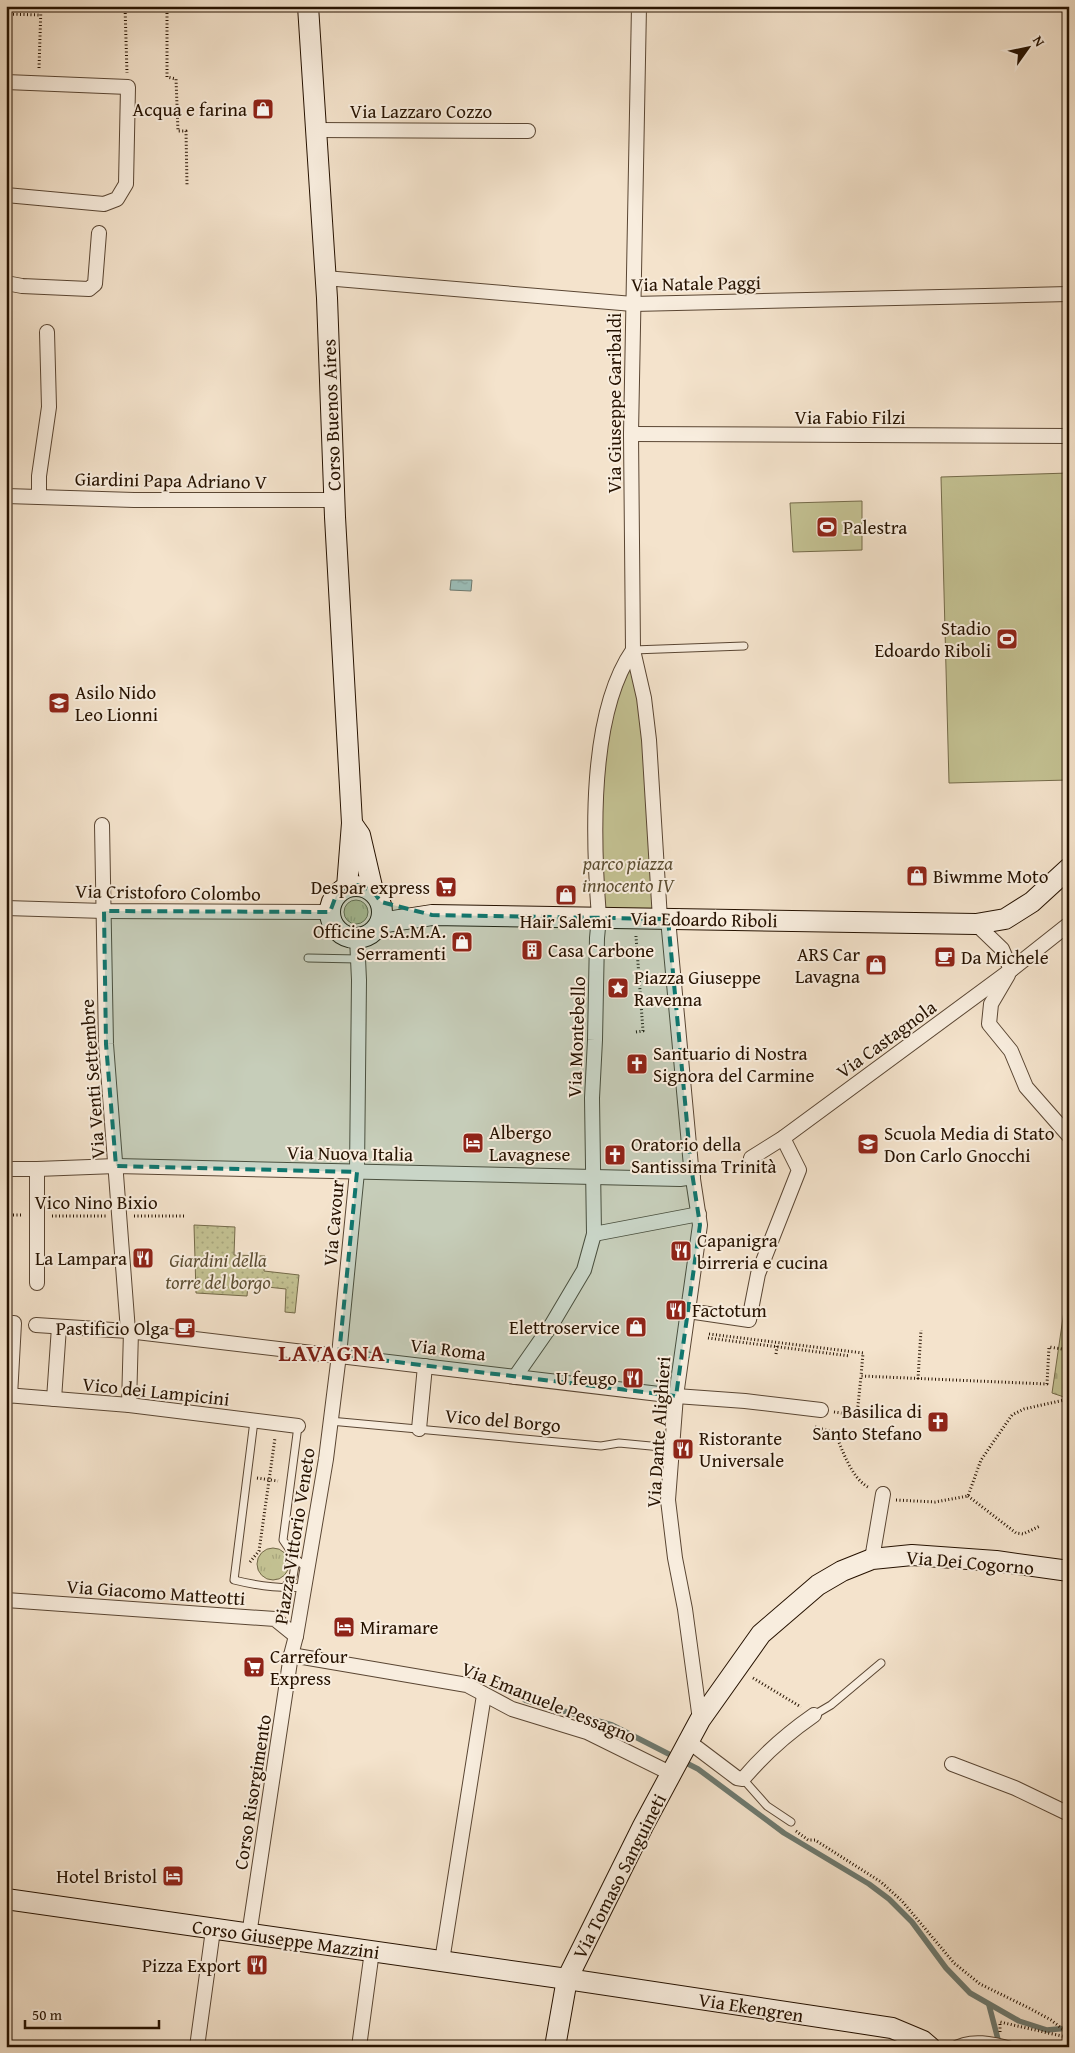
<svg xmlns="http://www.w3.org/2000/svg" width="1075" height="2053" viewBox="0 0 1075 2053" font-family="'Gentium Book Plus',serif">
  <defs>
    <pattern id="grass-tufts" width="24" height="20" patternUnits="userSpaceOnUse" patternTransform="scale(1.25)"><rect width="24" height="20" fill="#c3c192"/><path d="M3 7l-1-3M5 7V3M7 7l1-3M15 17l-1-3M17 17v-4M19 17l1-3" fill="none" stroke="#a7a57c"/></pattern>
    <pattern id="cemetery-stones" width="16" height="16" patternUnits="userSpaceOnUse" patternTransform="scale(1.25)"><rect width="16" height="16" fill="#c3c192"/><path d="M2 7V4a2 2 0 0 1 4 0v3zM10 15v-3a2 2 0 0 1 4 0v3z" fill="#a7a57c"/></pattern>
    <pattern id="garden-dots" width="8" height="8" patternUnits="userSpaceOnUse" patternTransform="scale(1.25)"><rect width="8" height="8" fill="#c3c192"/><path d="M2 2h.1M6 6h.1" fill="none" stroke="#a7a57c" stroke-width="1.8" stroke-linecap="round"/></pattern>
    <pattern id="water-ripples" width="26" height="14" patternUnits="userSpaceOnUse" patternTransform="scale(1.25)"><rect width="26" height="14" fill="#9cbeb9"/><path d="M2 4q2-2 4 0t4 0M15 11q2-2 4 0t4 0" fill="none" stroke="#86a29d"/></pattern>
  </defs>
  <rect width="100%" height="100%" fill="#f4e3cc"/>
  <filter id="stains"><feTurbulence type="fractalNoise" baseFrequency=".004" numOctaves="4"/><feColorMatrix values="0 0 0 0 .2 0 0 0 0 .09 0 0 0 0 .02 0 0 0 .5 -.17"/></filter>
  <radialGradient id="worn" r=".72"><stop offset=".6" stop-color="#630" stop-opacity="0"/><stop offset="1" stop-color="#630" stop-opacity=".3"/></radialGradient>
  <g fill="url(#grass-tufts)" stroke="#746a49">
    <circle cx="356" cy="912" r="12"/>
    <circle cx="273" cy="1564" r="16"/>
  </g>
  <polygon fill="url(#cemetery-stones)" stroke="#746a49" points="1066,1297 1069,1297 1069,1395 1064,1397 1052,1393"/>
  <g fill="#c3c192" stroke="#746a49">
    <polygon points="1069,473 1069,780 949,783 941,477"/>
    <polygon points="862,501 862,550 793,552 790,503"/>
    <polygon points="632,659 639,696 656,914 605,914 599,787 612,703"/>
  </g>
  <polygon fill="url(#garden-dots)" stroke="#746a49" points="194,1225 235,1227 234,1255 265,1256 264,1271 299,1275 295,1313 285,1312 286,1289 248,1285 247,1296 196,1293"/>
  <polygon fill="url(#water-ripples)" stroke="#6d796f" points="451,580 472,580 471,591 450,590"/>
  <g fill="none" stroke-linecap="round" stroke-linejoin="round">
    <g stroke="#6d796f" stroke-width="5.5">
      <polyline points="525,1700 612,1725 698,1769 784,1833 869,1884 889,1899 912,1922 946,1968 970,1993 1019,2021 1047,2030 1069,2028"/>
      <polyline points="989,2005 1000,2047"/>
    </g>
    <g stroke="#5a4633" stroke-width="9">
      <g id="lane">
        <polyline points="633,650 744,646"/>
        <polyline points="308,958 358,959"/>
        <path d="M254 1421 234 1580C258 1586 279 1589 304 1587"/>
        <polyline points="330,1421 601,1446 619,1443 672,1448"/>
        <polyline points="298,1426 283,1540 296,1559 307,1568"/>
        <polyline points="284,1588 293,1577 296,1559"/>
        <polyline points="814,1715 831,1705 881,1663"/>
        <polyline points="743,1779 767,1806 791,1822"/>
        <path d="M951 2047C971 2034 995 2041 1017 2047"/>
      </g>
    </g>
    <g stroke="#5a4633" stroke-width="16">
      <g id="street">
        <polyline points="639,6 631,434 633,650 644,698 649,740 660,919"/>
        <polyline points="6,82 128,87 126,184 117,199 104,204 6,195"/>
        <polyline points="315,130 528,131"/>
        <polyline points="325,278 633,304 1069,294"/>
        <polyline points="6,283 22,286 89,289 95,284 99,233"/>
        <polyline points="631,434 1069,436"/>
        <polyline points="6,496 134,500 334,500"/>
        <polyline points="39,496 39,476 49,407 47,332"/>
        <polyline points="102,825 106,1044 128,1331"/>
        <polyline points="6,908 104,911 330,912"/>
        <polyline points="668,919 691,1166 700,1225 676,1396 668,1500 675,1558 685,1609 700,1720"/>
        <polyline points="976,924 1002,949 1011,970"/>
        <polyline points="1008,975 991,1004 989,1024 1011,1051 1026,1087 1069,1136"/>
        <polyline points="751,1158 783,1138 1011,970 1069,924"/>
        <polyline points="6,1169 37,1169 116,1166 680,1179 693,1177"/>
        <polyline points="37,1169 37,1283"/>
        <polyline points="594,1234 699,1214"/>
        <polyline points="688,1311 749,1320 758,1274 799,1170 783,1138"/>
        <polyline points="6,1323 14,1323 10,1396"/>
        <polyline points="36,1325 128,1331 676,1396 745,1401 821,1410"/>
        <path d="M515 1377 552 1324 584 1270 594 1234 592 1098 595 1040 597 938 599 917C593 841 588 715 633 650"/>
        <polyline points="6,1395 129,1405 298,1426"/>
        <polyline points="54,1399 59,1327"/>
        <polyline points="129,1405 131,1331"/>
        <polyline points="419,1429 425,1366"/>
        <polyline points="872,1559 883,1494"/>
        <polyline points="6,1600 275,1619 296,1636"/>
        <polyline points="291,1655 467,1685 512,1709 587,1732 672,1774"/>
        <path d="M688 1741 737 1778 743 1779C764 1754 788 1733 814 1715"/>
        <polyline points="952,1764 1015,1788 1067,1813"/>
        <polyline points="249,1935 291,1655 296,1636 326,1459 339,1355 357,1172 359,980 357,938"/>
        <polyline points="442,1961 484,1695"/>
        <polyline points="197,2047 213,1930"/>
        <polyline points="359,2047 372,1951"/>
      </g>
    </g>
    <g stroke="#261200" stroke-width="22">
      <g id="secondary">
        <polyline points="308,6 327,298 335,517 352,823 347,887"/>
        <polyline points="353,825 360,835 373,891"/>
        <circle cx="356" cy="912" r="26"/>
        <polyline points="380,923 432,915 976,924 1005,919 1032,902 1069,868"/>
        <polyline points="6,1899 567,1979 892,2028 923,2041 930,2047"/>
        <polyline points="555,2047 567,1979 643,1826 700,1720 761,1634 818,1585 842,1571 872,1559 912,1555 996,1561 1069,1571"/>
      </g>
    </g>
    <g stroke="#261200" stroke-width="3" stroke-dasharray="1 2.5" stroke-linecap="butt">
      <polyline points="125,6 127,73"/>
      <polyline points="167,6 167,77 176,79 178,131 186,131 187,185"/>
      <polyline points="6,14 41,15"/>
      <polyline points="39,68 41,6"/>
      <polyline points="636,1032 643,1031 636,936"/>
      <polyline points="6,1215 23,1215"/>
      <polyline points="52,1216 106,1216"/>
      <polyline points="134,1216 185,1216"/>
      <polyline points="709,1334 863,1353 861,1376"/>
      <polyline points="708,1338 850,1356"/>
      <polyline points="776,1354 777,1346"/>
      <polyline points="918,1379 921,1330"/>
      <polyline points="834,1412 857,1415 861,1376 1047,1384 1049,1347 1069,1350"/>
      <path d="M815 1427 835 1433C843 1451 852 1480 870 1488"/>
      <polyline points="257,1478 278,1481"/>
      <polyline points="968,1496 1016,1533 1023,1534 1040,1526"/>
      <polyline points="896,1500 935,1502 968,1496 981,1460 1012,1415 1024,1409 1069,1399"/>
      <polyline points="250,1562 259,1551 275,1438"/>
      <polyline points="753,1678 801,1707"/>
      <polyline points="796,1831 808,1840 815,1840 881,1882 902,1901 954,1963 980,1984 1029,2008 1051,2020 1069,2034"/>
      <polyline points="1000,2032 1000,2022 1066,2037 1069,2035"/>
    </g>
    <use href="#lane" stroke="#f8edde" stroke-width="7"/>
    <use href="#street" stroke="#f8edde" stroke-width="14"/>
    <use href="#secondary" stroke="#f8edde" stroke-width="20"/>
  </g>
  <path fill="#0f766e" fill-opacity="0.2" stroke="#0f766e" stroke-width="4" stroke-dasharray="10 6" stroke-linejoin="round" d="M358 885 373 891 381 902 432 915 668 919 691 1166 700 1225 676 1396 339 1355 357 1172 116 1166 106 1044 104 911 330 912 337 893Z"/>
  <defs>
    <g id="shop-square" transform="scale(1.125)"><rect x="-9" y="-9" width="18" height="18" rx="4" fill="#8f2418" stroke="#f8edde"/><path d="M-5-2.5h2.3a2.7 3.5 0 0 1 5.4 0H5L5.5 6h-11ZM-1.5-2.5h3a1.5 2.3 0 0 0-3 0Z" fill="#fff"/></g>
    <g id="stadium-square" transform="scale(1.125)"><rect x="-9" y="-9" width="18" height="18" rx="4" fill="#8f2418" stroke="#f8edde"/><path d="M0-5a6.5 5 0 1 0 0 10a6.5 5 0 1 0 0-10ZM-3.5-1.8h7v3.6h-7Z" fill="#fff"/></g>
    <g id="school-square" transform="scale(1.125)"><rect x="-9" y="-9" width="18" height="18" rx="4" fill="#8f2418" stroke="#f8edde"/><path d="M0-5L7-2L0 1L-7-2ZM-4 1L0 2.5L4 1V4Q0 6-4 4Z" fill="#fff"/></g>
    <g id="supermarket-square" transform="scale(1.125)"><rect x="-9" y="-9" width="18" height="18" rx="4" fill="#8f2418" stroke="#f8edde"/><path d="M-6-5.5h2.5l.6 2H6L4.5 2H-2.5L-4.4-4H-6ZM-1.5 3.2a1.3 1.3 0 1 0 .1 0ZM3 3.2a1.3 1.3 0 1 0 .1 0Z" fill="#fff"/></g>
    <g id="building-square" transform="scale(1.125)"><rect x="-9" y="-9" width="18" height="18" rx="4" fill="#8f2418" stroke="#f8edde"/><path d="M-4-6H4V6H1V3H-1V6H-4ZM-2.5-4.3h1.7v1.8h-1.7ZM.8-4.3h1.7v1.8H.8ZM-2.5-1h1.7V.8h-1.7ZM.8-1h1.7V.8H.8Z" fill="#fff"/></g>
    <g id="cafe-square" transform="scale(1.125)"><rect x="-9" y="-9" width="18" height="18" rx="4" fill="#8f2418" stroke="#f8edde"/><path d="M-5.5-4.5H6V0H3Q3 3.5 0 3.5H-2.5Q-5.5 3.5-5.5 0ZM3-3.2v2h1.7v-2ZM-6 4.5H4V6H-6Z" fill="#fff"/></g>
    <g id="sight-square" transform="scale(1.125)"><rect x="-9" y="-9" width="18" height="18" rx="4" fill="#8f2418" stroke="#f8edde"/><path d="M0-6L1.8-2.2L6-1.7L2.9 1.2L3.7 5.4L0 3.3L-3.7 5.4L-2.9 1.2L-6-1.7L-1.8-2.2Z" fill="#fff"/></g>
    <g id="church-square" transform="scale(1.125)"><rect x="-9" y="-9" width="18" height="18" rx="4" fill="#8f2418" stroke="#f8edde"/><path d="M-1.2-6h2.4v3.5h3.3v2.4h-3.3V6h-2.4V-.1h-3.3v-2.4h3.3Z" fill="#fff"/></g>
    <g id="hotel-square" transform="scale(1.125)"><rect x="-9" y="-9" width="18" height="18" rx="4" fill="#8f2418" stroke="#f8edde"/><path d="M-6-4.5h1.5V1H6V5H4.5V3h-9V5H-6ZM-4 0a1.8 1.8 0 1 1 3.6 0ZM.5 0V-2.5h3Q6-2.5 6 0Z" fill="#fff"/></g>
    <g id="restaurant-square" transform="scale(1.125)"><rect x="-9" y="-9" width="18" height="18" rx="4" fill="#8f2418" stroke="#f8edde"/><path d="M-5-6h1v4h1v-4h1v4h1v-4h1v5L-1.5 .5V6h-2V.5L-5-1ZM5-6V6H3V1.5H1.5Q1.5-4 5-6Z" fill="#fff"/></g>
  </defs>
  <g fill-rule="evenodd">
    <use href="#shop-square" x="263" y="109"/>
    <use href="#stadium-square" x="827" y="527"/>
    <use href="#stadium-square" x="1007" y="639"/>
    <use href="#school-square" x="59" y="703"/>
    <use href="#shop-square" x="917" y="876"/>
    <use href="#supermarket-square" x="446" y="887"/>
    <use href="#shop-square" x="566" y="895"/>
    <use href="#shop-square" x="462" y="942"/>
    <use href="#building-square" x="532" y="950"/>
    <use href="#cafe-square" x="945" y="957"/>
    <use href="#shop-square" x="876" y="965"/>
    <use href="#sight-square" x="618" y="988"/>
    <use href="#church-square" x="637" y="1064"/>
    <use href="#hotel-square" x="473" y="1143"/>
    <use href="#school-square" x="868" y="1144"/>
    <use href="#church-square" x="615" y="1155"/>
    <use href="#restaurant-square" x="681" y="1251"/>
    <use href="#restaurant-square" x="143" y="1258"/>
    <use href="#restaurant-square" x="676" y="1310"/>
    <use href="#shop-square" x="636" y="1327"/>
    <use href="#cafe-square" x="185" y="1328"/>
    <use href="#restaurant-square" x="633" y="1378"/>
    <use href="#church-square" x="938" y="1422"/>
    <use href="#restaurant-square" x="683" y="1449"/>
    <use href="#hotel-square" x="344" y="1627"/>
    <use href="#supermarket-square" x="254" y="1667"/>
    <use href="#hotel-square" x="173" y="1876"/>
    <use href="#restaurant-square" x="257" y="1965"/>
  </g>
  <g text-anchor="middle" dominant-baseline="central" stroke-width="4" stroke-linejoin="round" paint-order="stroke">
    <g font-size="19" fill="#261200" stroke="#f8edde" text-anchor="start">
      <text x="247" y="109" text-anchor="end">Acqua e farina</text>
      <text x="843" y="527">Palestra</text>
      <text x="991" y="628" text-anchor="end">Stadio<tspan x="991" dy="22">Edoardo Riboli</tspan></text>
      <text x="75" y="692">Asilo Nido<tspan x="75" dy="22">Leo Lionni</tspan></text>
      <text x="933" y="876">Biwmme Moto</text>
      <text x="430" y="887" text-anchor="end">Despar express</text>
      <text x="566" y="921" text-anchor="middle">Hair Salemi</text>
      <text x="446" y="931" text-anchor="end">Officine S.A.M.A.<tspan x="446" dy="22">Serramenti</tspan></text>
      <text x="548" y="950">Casa Carbone</text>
      <text x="860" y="954" text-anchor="end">ARS Car<tspan x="860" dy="22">Lavagna</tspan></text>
      <text x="961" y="957">Da Michele</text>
      <text x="634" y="977">Piazza Giuseppe<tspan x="634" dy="22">Ravenna</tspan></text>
      <text x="653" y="1053">Santuario di Nostra<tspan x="653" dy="22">Signora del Carmine</tspan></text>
      <text x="489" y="1132">Albergo<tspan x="489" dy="22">Lavagnese</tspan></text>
      <text x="884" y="1133">Scuola Media di Stato<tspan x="884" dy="22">Don Carlo Gnocchi</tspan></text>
      <text x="631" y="1144">Oratorio della<tspan x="631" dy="22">Santissima Trinità</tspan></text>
      <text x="697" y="1240">Capanigra<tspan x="697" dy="22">birreria e cucina</tspan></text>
      <text x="127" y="1258" text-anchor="end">La Lampara</text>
      <text x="692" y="1310">Factotum</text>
      <text x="620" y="1327" text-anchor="end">Elettroservice</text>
      <text x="169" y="1328" text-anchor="end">Pastificio Olga</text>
      <text x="617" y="1378" text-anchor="end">U feugo</text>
      <text x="922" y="1411" text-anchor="end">Basilica di<tspan x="922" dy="22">Santo Stefano</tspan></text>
      <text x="699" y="1438">Ristorante<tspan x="699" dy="22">Universale</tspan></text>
      <text x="360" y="1627">Miramare</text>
      <text x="270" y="1656">Carrefour<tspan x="270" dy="22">Express</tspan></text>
      <text x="157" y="1876" text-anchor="end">Hotel Bristol</text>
      <text x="241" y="1965" text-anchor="end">Pizza Export</text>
    </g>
    <g font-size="19" fill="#261200" stroke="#f8edde">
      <text x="421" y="111">Via Lazzaro Cozzo</text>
      <text transform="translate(696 283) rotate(-1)">Via Natale Paggi</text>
      <text transform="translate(614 403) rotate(-90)">Via Giuseppe Garibaldi</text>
      <text transform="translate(331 415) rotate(-92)">Corso Buenos Aires</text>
      <text x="850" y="417">Via Fabio Filzi</text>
      <text transform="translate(171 480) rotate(1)">Giardini Papa Adriano V</text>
      <text transform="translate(168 892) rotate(1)">Via Cristoforo Colombo</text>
      <text transform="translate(704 919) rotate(1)">Via Edoardo Riboli</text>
      <text transform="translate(576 1037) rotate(-88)">Via Montebello</text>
      <text transform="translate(886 1039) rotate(-36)">Via Castagnola</text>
      <text transform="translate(92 1079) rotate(-94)">Via Venti Settembre</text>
      <text transform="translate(350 1153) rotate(1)">Via Nuova Italia</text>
      <text x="96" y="1202">Vico Nino Bixio</text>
      <text transform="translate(333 1223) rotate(-85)">Via Cavour</text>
      <text transform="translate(448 1349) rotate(7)">Via Roma</text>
      <text transform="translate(156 1391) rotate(6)">Vico dei Lampicini</text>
      <text transform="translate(503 1420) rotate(5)">Vico del Borgo</text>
      <text transform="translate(658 1432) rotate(-86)">Via Dante Alighieri</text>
      <text transform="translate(294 1536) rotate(-81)">Piazza Vittorio Veneto</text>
      <text transform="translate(970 1562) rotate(5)">Via Dei Cogorno</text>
      <text transform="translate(156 1592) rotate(4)">Via Giacomo Matteotti</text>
      <text transform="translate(549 1702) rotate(22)">Via Emanuele Pessagno</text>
      <text transform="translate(252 1792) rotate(-81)">Corso Risorgimento</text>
      <text transform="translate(619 1876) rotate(-63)">Via Tomaso Sanguineti</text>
      <text transform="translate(286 1939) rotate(8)">Corso Giuseppe Mazzini</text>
      <text transform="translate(751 2007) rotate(9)">Via Ekengren</text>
    </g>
    <g font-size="19" font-style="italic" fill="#5d4f33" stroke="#f8edde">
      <text x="628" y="863">parco piazza<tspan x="628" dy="22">innocento IV</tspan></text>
      <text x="218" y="1260">Giardini della<tspan x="218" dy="22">torre del borgo</tspan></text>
    </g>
    <g font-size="24" font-weight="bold" letter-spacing="1" fill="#7a1f14" stroke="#f8edde">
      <text x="332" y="1352">LAVAGNA</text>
    </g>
  </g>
  <rect width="1075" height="2053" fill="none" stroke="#f4e3cc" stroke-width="25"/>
  <rect x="8" y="8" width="1060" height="2038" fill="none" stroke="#261200" stroke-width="2.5"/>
  <rect x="12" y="12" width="1050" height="2028" fill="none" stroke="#261200"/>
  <g transform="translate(1028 48) rotate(57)" stroke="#f8edde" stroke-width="4" paint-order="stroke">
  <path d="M0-4L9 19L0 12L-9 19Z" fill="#261200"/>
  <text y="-8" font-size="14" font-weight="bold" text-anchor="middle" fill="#261200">N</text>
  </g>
  <path d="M25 2020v8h134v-8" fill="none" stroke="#261200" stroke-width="2.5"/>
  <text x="32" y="2020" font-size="15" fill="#261200" stroke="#f8edde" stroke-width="4" paint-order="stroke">50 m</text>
  <rect width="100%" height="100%" filter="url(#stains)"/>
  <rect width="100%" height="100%" fill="url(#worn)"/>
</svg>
